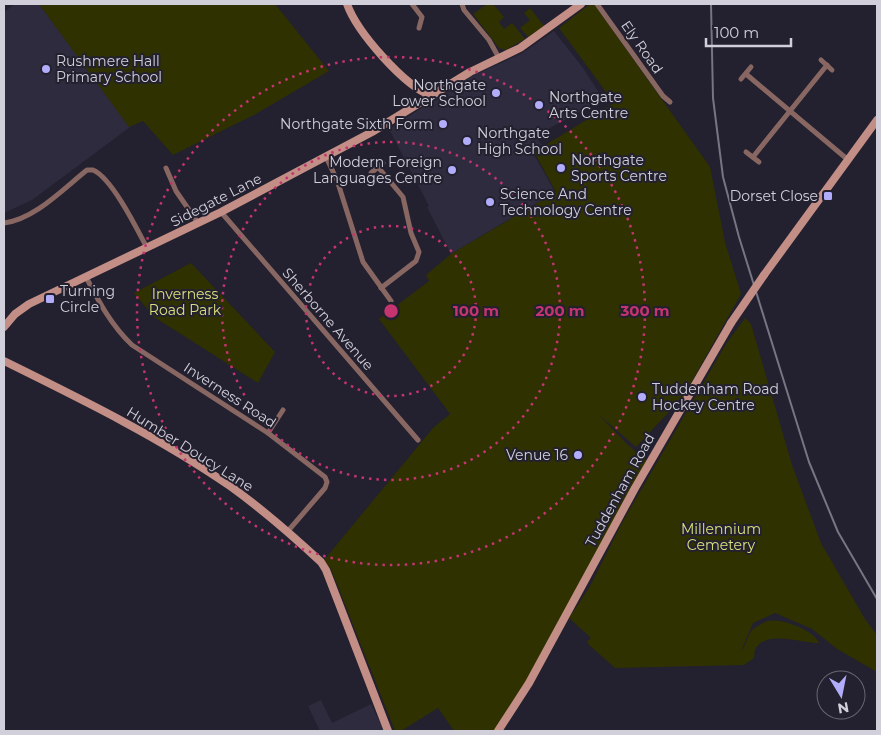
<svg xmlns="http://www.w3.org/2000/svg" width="881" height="735" viewBox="0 0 881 735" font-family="Montserrat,sans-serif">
  <rect width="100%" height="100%" fill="#23202f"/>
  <g fill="#2f2b3e">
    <polygon points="15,4 39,4 130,127 32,200 4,213 4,12"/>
    <polygon points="554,31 583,68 603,99 535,136 542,145 532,151 555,192 451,254 427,207 429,206 389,129 470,77 521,54"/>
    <polygon points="321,700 332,723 371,704 384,731 320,731 308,706"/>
  </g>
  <g fill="#2f3100">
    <polygon points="39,4 275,4 329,71 254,115 173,155 143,121 129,127"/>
    <polygon points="487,4 493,4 504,17 499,22 504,29 512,23 525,39 506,50 499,48 473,14"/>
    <polygon points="590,4 594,4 710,167 725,242 741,294 683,397 636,447 599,415 628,445 648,461 525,683 494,731 454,731 438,708 401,731 395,731 331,569 324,560 433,428 450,414 379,319 429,281 426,275 451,254 556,192 534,152 614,103 559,28"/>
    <polygon points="530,8 544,26 528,37 520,28 530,20 524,13"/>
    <polygon points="191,263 275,352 258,383 154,317 134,293"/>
    <path d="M745 318 751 324 792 465 821 543 865 619 877 635V672L837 649 812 629 775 613 753 623 741 651C747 645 747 634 754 628 758 626 764 622 768 621 781 618 814 630 819 643 801 643 765 629 755 650 754 652 755 655 754 658L744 665 615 668 589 645 587 641 591 638 569 618 589 588 623 521 726 344Z"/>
  </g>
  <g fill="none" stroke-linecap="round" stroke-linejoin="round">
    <g stroke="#886762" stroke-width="5">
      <polyline points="412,4 422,17 419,28"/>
      <polyline points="462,4 464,10 489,40 499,58"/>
      <polyline points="597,4 663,96 670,102"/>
      <polyline points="821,60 832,70"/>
      <polyline points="746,74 847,159"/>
      <polyline points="741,79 751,67"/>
      <polyline points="746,152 759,162"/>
      <polyline points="326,157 337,180 363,262 391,301"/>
      <polyline points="753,157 827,65"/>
      <polyline points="378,167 403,197 411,233 419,252 416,261 381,288"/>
      <polyline points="166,168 176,191 198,223"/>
      <polyline points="371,173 383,163"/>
      <polyline points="221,212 418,440"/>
      <path d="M4 223C35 219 63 189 87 170H93C112 178 137 229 147 248"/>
      <path d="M86 277C99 302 111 325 132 345L268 433 325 477 327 482 325 488 288 531"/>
      <polyline points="268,433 283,410"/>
    </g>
    <g stroke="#c28e86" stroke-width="8">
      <path d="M347 4C357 32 404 86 432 96"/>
      <polyline points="764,275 877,120"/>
      <polyline points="4,327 15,314 29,304 221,212 372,132 470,72 520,48 581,4"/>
      <path d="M4 361C81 399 159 437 230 486 262 509 292 535 321 562L326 570 388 731"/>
      <polyline points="498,731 529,683 635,488 731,323"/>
    </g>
    <polyline stroke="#777582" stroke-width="2" points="711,4 713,98 723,177 739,237 809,462 838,532 877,599"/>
    <polyline stroke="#c28e86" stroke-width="8" points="731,323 764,275"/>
  </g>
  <g fill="none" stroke="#c4346e" stroke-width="2.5" stroke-dasharray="2.5 5">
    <circle cx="391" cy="311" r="85"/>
    <circle cx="391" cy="311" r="169"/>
    <circle cx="391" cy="311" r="254"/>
  </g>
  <g fill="#b1adfa" stroke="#23202f" stroke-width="2">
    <circle cx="46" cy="69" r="5"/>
    <circle cx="496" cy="93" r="5"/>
    <circle cx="539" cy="105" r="5"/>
    <circle cx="443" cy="124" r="5"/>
    <circle cx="467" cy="141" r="5"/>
    <circle cx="561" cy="168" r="5"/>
    <circle cx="452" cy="170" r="5"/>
    <rect x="823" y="191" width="10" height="10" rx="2.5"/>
    <circle cx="490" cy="202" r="5"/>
    <rect x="45" y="294" width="10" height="10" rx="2.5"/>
    <circle cx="642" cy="397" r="5"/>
    <circle cx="578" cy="455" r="5"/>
  </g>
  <g text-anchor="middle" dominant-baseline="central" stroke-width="4" stroke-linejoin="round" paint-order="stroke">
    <g font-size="14" fill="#d1d0da" stroke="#23202f">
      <text transform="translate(642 47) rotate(55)">Ely Road</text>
      <text transform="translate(216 200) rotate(-27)">Sidegate Lane</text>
      <text transform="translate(328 319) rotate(49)">Sherborne Avenue</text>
      <text transform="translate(230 395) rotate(33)">Inverness Road</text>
      <text transform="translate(190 449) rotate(32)">Humber Doucy Lane</text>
      <text transform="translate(620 490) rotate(-61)">Tuddenham Road</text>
    </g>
    <g font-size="14" fill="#d1d0da" stroke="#23202f" text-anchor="start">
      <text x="56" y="61">Rushmere Hall<tspan x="56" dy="16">Primary School</tspan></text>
      <text x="486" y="85" text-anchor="end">Northgate<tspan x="486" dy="16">Lower School</tspan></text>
      <text x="549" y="97">Northgate<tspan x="549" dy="16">Arts Centre</tspan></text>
      <text x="433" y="124" text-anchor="end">Northgate Sixth Form</text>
      <text x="477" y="133">Northgate<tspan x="477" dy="16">High School</tspan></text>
      <text x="571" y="160">Northgate<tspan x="571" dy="16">Sports Centre</tspan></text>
      <text x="442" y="162" text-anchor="end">Modern Foreign<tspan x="442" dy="16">Languages Centre</tspan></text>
      <text x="500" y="194">Science And<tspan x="500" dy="16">Technology Centre</tspan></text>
      <text x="818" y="196" text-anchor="end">Dorset Close</text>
      <text x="60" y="291">Turning<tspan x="60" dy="16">Circle</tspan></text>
      <text x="652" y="389">Tuddenham Road<tspan x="652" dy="16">Hockey Centre</tspan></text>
      <text x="568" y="455" text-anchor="end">Venue 16</text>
    </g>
    <g font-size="14" fill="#d9e07b" stroke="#23202f">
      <text x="185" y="294">Inverness<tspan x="185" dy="16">Road Park</tspan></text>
      <text x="721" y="529">Millennium<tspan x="721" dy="16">Cemetery</tspan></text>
    </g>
  </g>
  <circle cx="391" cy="311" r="8" fill="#c4346e" stroke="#23202f" stroke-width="2.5"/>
  <g font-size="15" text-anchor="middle" font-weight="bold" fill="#c4346e" stroke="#23202f" stroke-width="4" stroke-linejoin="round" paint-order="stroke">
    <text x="476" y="316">100 m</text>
    <text x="560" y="316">200 m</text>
    <text x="645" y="316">300 m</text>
  </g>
  <rect width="881" height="735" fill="none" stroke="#d1d0da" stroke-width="10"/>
  <g transform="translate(841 695) rotate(170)"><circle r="24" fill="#23202f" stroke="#696673"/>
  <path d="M0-4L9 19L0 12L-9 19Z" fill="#b1adfa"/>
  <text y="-8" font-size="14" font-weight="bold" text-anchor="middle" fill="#d1d0da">N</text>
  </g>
  <path d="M706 38v8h85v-8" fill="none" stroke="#d1d0da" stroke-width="2.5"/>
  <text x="714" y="38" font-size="15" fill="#d1d0da" stroke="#23202f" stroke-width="4" paint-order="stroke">100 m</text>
</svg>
